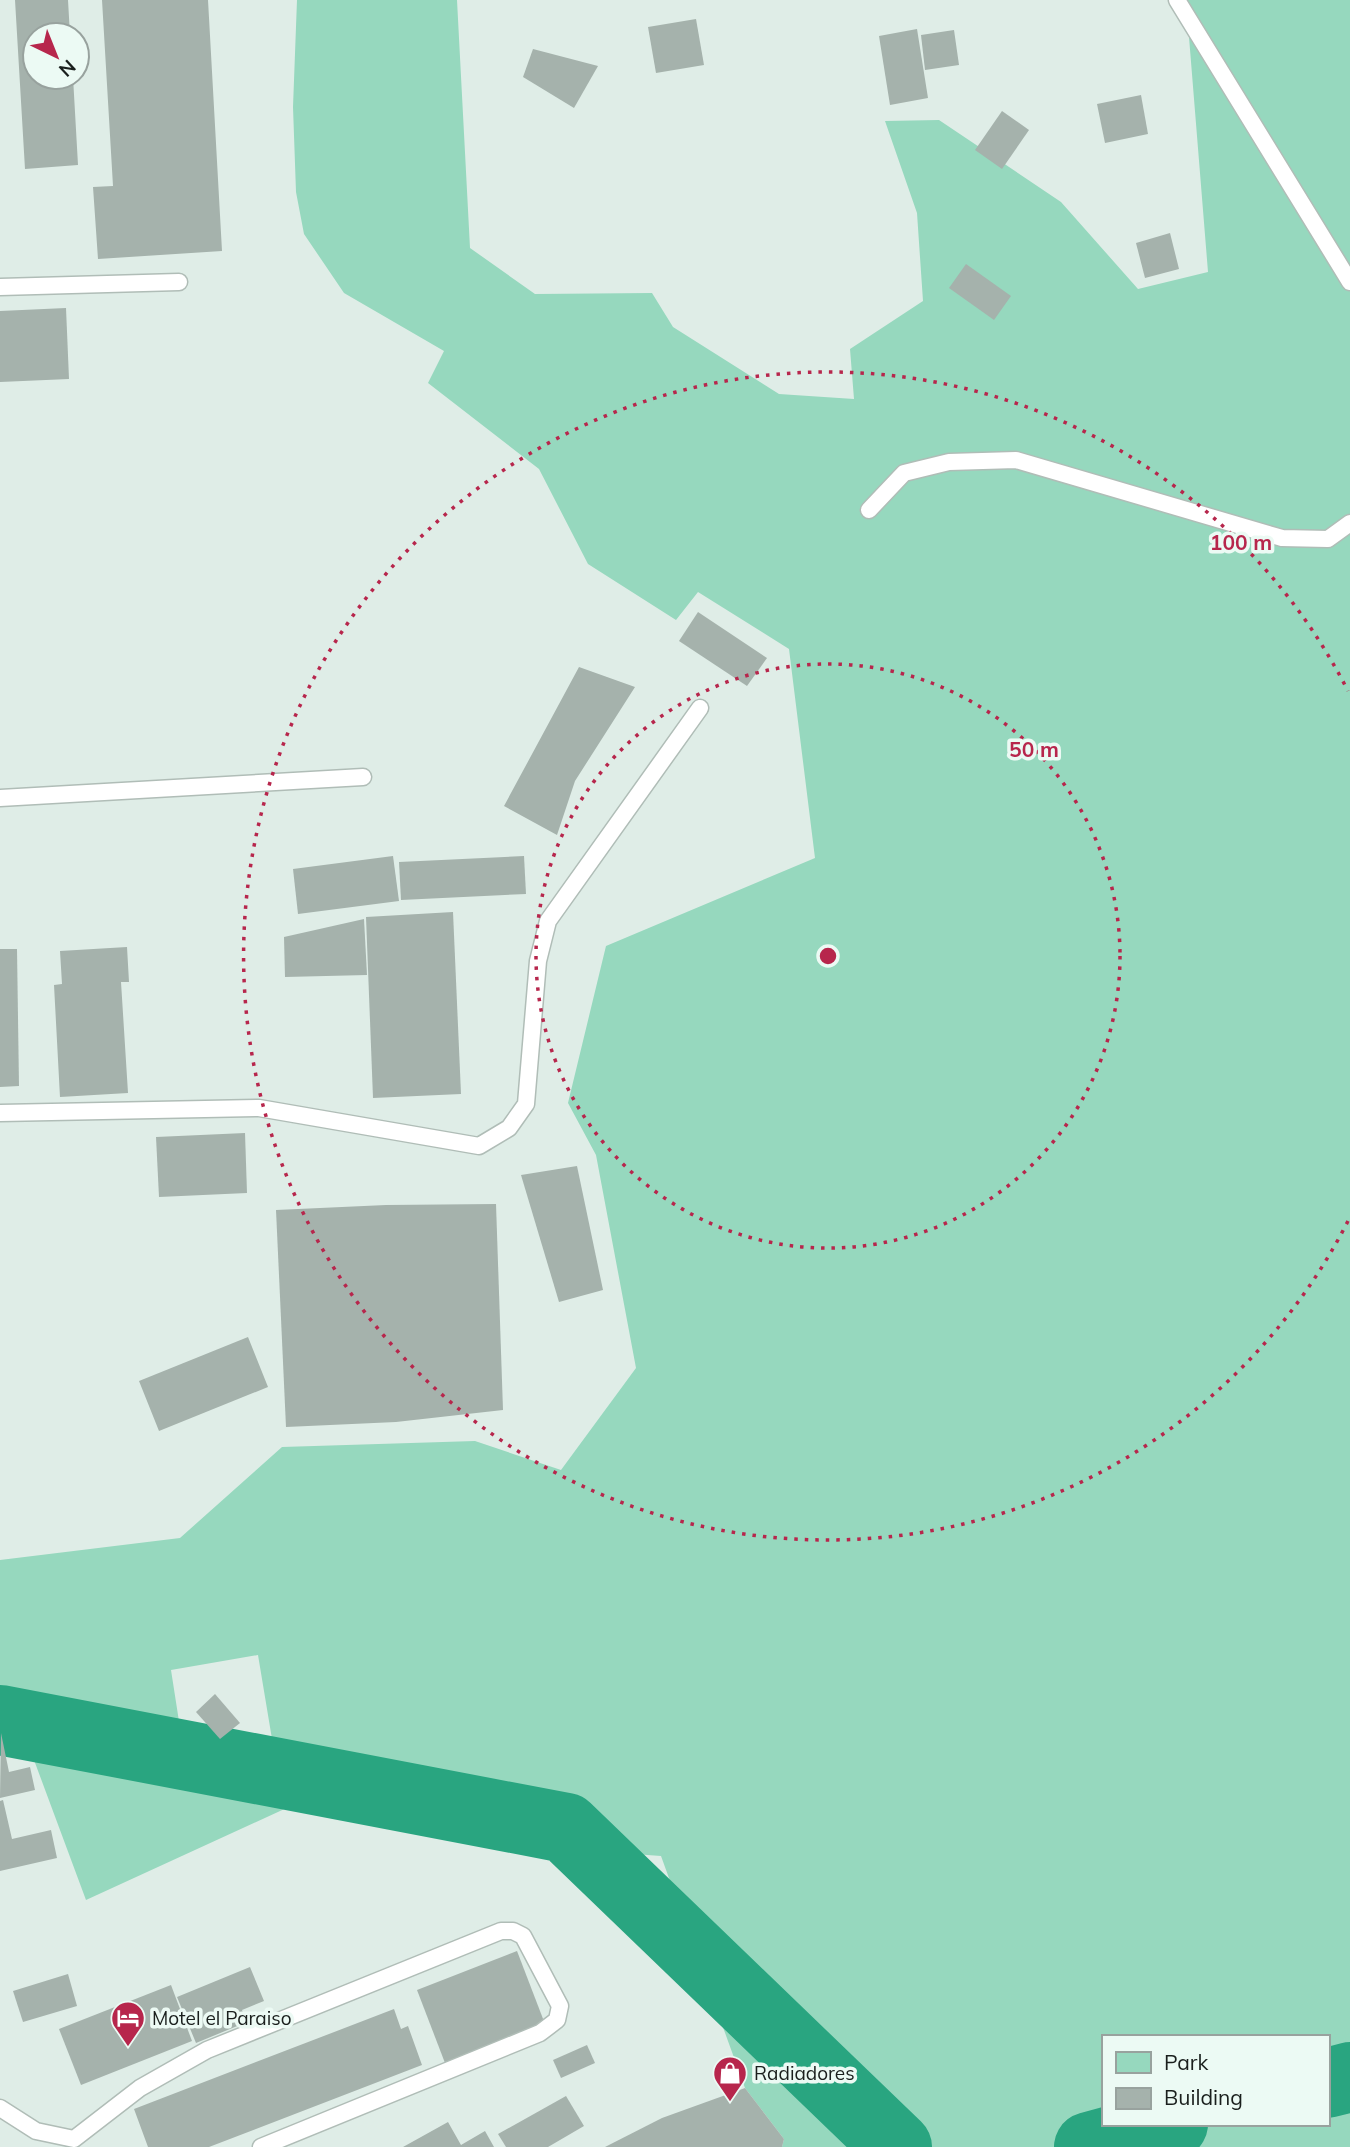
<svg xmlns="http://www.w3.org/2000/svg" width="1350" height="2147" viewBox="0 0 1350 2147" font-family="Mulish,sans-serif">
  <rect width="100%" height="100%" fill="#dfede7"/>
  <path fill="#96d8be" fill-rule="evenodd" d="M297 0H457L470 248 535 294 652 293 673 327 779 394 854 399 850 349 923 301 917 213 885 121 939 120 1061 202 1138 289 1208 272 1186 0H1350V2147H782L784 2139 745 2088 661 1856 470 1842 384 1792 304 1800 86 1900 34 1760 0 1715V1560L180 1538 282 1447 475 1441 561 1470 636 1368 596 1155 568 1103 606 946 815 858 789 649 698 592 676 620 588 564 539 469 428 383 444 351 344 293 304 234 296 192 293 107ZM258 1655 273 1745 185 1760 171 1670ZM1103 2037H1327V2124H1103Z"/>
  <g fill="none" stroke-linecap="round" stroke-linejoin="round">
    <g stroke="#29a580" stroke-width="70">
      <polyline points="0,1720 566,1828 897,2147"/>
      <polyline points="1327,2083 1350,2077"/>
      <polyline points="1089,2147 1173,2124"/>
    </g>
  </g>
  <g fill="#a5b2ac">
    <polygon points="15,0 68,0 70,35 35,35 35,77 73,77 78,165 25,169"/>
    <polygon points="102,0 208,0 222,251 98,259 93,187 113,186"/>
    <polygon points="696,19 704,65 656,73 648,27"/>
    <polygon points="917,29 928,98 890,105 879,36"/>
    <polygon points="954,30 959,65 925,70 921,35"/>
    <polygon points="533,49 598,66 574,108 523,77"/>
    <polygon points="1141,95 1148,134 1105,143 1097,104"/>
    <polygon points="1002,111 1029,130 1002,169 975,150"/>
    <polygon points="1170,233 1179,269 1145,278 1136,243"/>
    <polygon points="966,264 1011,296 994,320 949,288"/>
    <polygon points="66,308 69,379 0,382 0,311"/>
    <polygon points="698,612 767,658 747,686 679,641"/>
    <polygon points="579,667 635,687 575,781 557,835 504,806"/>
    <polygon points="393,856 399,901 298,914 293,869"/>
    <polygon points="524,856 526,894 401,900 399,862"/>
    <polygon points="453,912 461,1094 373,1098 366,917"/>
    <polygon points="364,919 367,975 285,977 284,937"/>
    <polygon points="127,947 129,982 121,982 128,1093 60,1097 54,985 62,984 60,951"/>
    <polygon points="0,949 17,949 19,1086 0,1087"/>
    <polygon points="245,1133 247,1193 159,1197 156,1137"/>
    <polygon points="577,1166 603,1290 559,1302 521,1175"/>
    <polygon points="496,1204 503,1410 396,1422 286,1427 276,1210 386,1205"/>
    <polygon points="248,1337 268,1387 159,1431 139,1381"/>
    <polygon points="215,1694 240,1723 220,1739 196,1712"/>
    <polygon points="1,1733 9,1772 30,1767 35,1790 0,1798"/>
    <polygon points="3,1800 12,1839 51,1830 57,1858 0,1871 0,1801"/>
    <polygon points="517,1951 545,2024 445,2063 417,1990"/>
    <polygon points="250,1967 264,2001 242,2010 247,2022 196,2043 177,1997"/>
    <polygon points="68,1974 77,2006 23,2022 13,1991"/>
    <polygon points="171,1985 192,2041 81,2085 59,2029"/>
    <polygon points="394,2009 401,2029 408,2026 422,2065 209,2147 148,2147 134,2109"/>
    <polygon points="587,2045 595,2063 561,2078 553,2060"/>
    <polygon points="745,2088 784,2139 782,2147 605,2147 662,2118"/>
    <polygon points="566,2096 584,2126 548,2147 506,2147 498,2134"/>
    <polygon points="448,2122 461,2145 485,2131 494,2147 403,2147"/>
  </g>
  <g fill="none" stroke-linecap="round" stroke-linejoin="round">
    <g stroke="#b0bdb7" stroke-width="19">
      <g id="service">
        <polyline points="1177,0 1350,282"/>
        <polyline points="0,287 179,282"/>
        <polyline points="869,510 904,473 949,462 1016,460 1282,538 1328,539 1350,523"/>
        <polyline points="0,798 363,777"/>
        <polyline points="0,1113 259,1108 479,1146 509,1128 526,1104 538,961 548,921 700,708"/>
        <polyline points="0,2108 36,2131 74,2139 140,2088 207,2050 501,1931 513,1931 523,1936 560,2006 557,2020 540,2033 261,2147"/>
      </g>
    </g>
    <use href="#service" stroke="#fff" stroke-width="16"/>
  </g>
  <g fill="none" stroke="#b7264c" stroke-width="3.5" stroke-dasharray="3.5 7">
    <circle cx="828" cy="956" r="292"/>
    <path d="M1348 1221A584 584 0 1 1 1348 691"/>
  </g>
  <defs>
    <g id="hotel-pin" transform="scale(1.75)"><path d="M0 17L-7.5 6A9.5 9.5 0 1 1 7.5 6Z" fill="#b7264c" stroke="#ecfaf4"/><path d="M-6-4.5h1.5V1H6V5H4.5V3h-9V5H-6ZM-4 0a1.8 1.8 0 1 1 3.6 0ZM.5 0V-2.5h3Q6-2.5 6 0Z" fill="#fff"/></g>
    <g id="shop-pin" transform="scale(1.75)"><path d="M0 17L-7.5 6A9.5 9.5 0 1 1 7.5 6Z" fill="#b7264c" stroke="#ecfaf4"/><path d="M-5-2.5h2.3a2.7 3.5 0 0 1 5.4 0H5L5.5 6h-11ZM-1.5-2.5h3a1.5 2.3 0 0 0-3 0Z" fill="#fff"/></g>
  </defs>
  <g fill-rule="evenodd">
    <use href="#hotel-pin" x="128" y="2018"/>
    <use href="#shop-pin" x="730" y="2073"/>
  </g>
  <g text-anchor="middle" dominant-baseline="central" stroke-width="7" stroke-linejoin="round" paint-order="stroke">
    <g font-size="19" fill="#1a1f1d" stroke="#ecfaf4" text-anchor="start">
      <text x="152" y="2018">Motel el Paraiso</text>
      <text x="754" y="2073">Radiadores</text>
    </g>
  </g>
  <circle cx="828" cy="956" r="10" fill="#b7264c" stroke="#ecfaf4" stroke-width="3.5"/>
  <g font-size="21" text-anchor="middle" font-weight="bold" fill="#b7264c" stroke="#ecfaf4" stroke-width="7" stroke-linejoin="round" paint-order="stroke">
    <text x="1241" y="550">100 m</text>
    <text x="1034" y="757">50 m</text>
  </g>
  <rect x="1102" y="2035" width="228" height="91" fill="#ecfaf4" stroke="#98a29e" stroke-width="2"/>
  <rect x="1116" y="2052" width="35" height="21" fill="#96d8be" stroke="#98a29e" stroke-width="2"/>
  <text x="1164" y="2070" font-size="21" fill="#1a1f1d">Park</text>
  <rect x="1116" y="2088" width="35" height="21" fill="#a5b2ac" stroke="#98a29e" stroke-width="2"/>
  <text x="1164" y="2105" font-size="21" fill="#1a1f1d">Building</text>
  <g transform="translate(56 56) rotate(137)"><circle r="33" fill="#ecfaf4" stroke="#98a29e" stroke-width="2"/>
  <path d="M0-5L12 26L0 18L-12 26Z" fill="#b7264c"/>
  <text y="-10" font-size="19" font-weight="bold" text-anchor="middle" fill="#1a1f1d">N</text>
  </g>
</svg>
